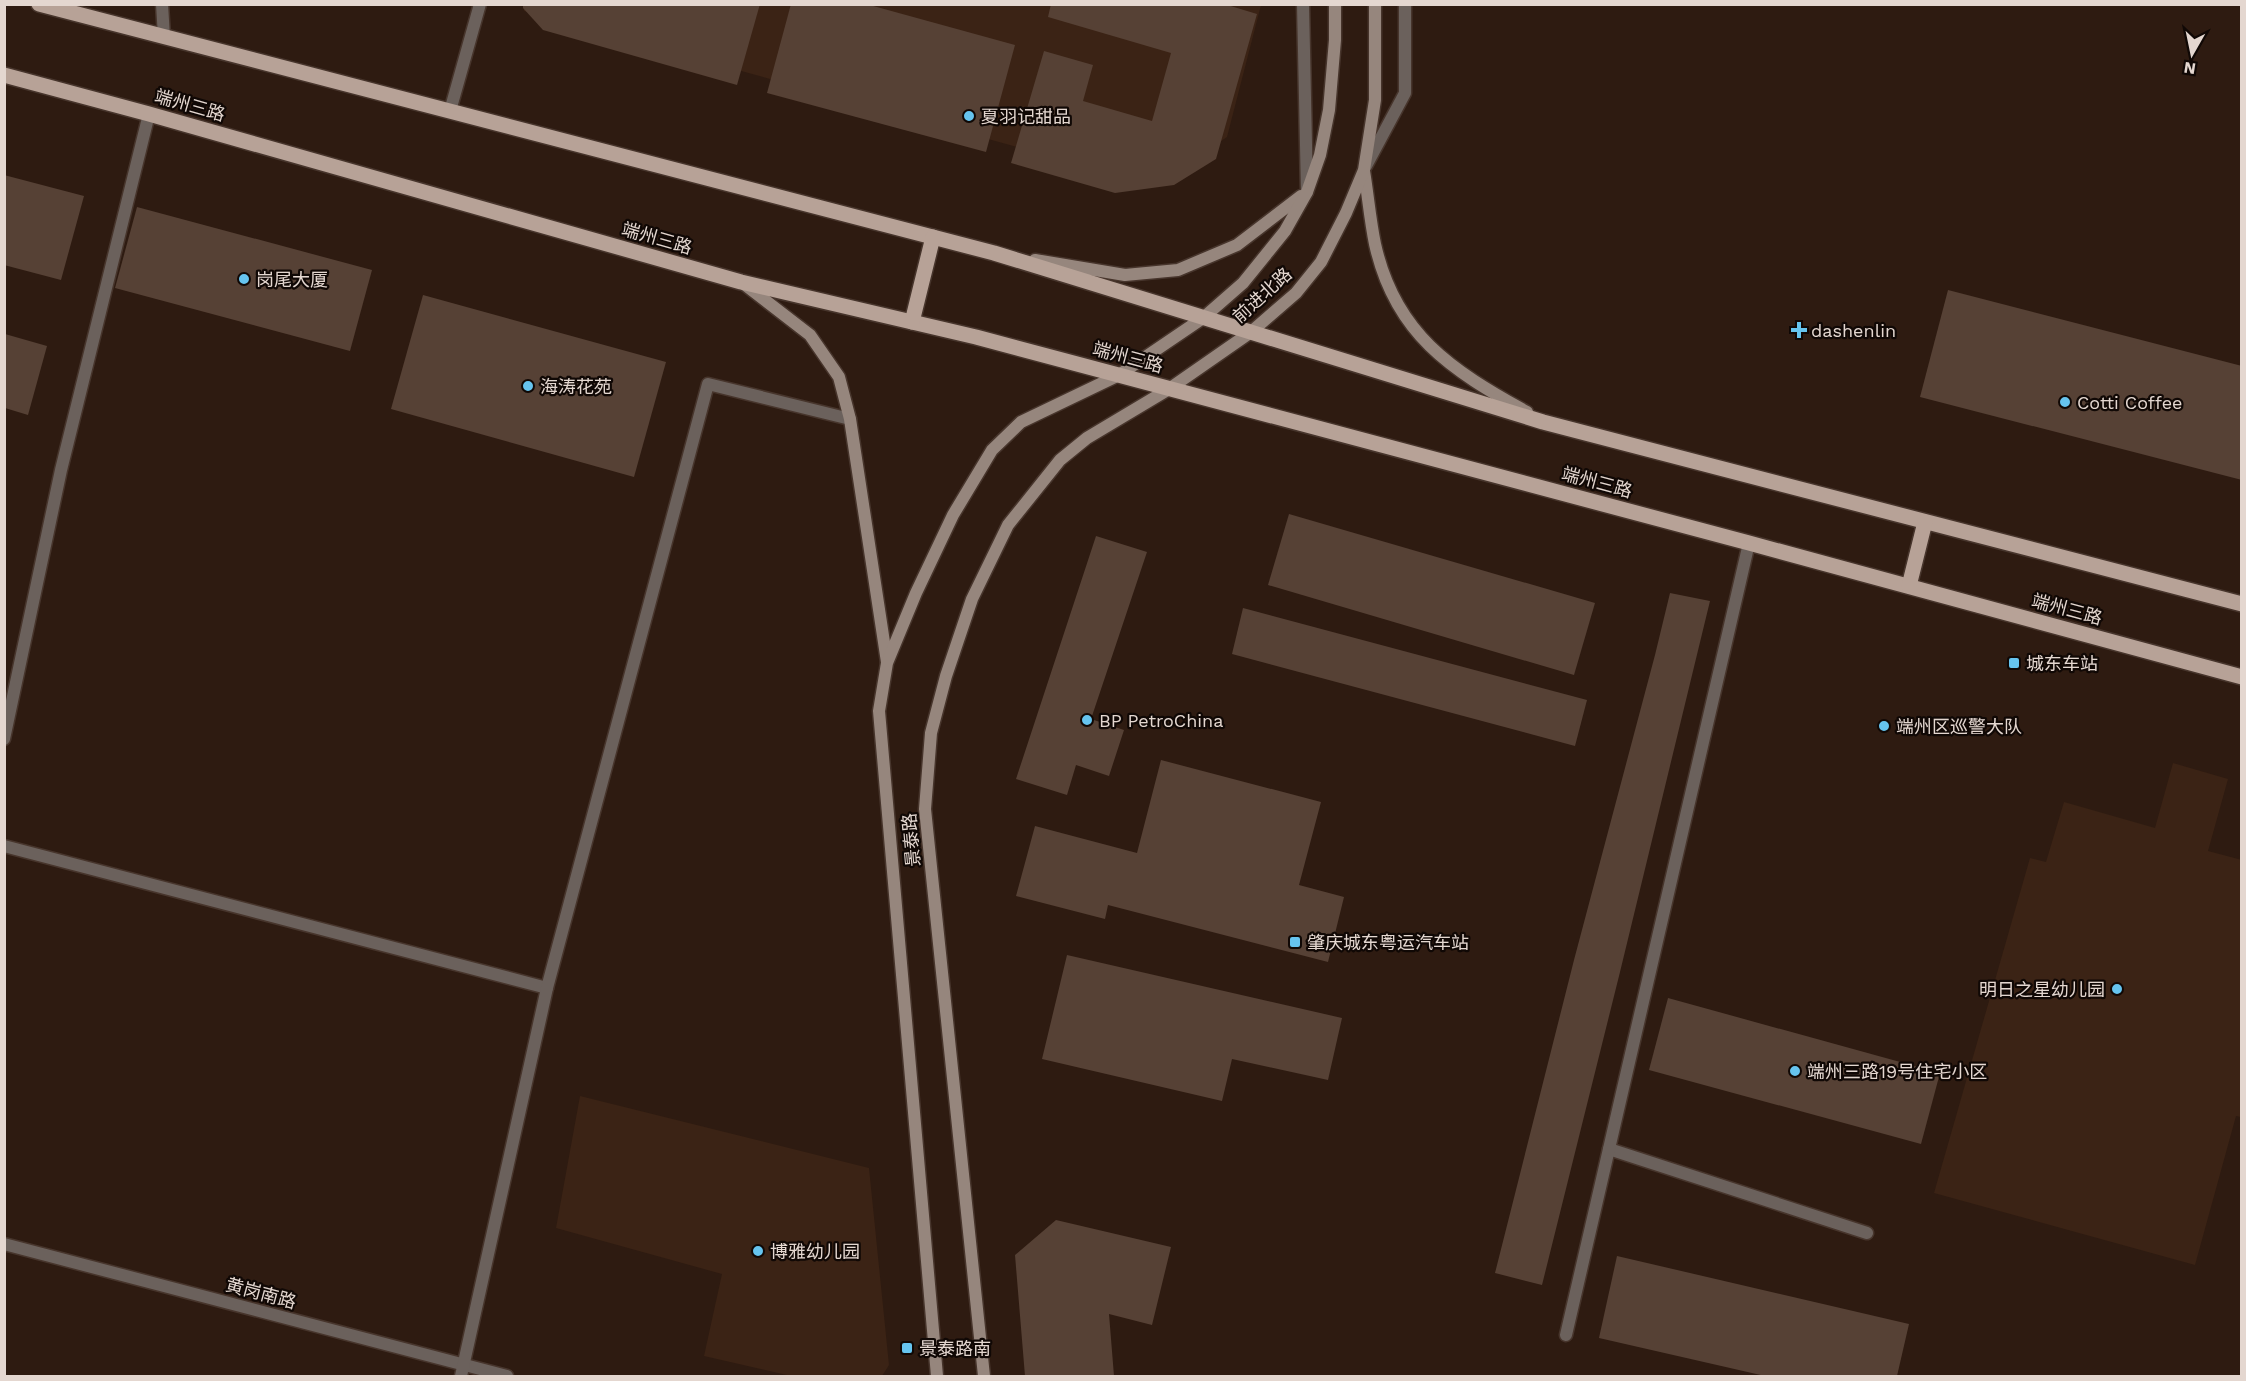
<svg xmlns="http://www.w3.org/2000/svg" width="2246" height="1381" viewBox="0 0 2246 1381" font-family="'Work Sans','Noto Sans SC',sans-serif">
  <rect width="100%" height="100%" fill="#2e1b11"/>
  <g fill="#3b2315">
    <polygon points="523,5 1261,5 1227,137 1181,168 1122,176 524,11"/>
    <polygon points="2173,763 2228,779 2208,851 2242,860 2241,1117 2236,1116 2195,1265 1934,1193 2030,858 2046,862 2064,802 2155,828"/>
    <polygon points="580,1096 869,1168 889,1365 882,1376 791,1376 704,1356 722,1274 556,1228"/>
  </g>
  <g fill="#564135">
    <polygon points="523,4 760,4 737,85 543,30 523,8"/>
    <polygon points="791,4 866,4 1015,45 986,152 767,93"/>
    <polygon points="1051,4 1224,4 1257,14 1216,159 1174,185 1115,193 1011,163 1044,51 1093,65 1083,101 1152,121 1171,53 1048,17"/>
    <polygon points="4,175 84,196 61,280 4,265"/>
    <polygon points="137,207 372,270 350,351 115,288"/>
    <polygon points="1948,290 2242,366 2242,480 1920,397"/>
    <polygon points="423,295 666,362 634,477 391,409"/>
    <polygon points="5,334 47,346 28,415 5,408"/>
    <polygon points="1289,514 1595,603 1574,675 1268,585"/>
    <polygon points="1096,536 1147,552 1091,719 1124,730 1109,776 1076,765 1067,795 1016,779"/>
    <polygon points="1670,593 1710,601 1620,972 1542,1285 1495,1273 1574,960 1655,655"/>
    <polygon points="1243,608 1587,700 1575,746 1232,654"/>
    <polygon points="1161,760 1321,802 1299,885 1344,897 1328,962 1108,905 1105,919 1016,896 1035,826 1137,853"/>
    <polygon points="1067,955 1342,1018 1328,1080 1232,1059 1222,1101 1042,1059"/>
    <polygon points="1668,998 1940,1073 1921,1144 1649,1070"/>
    <polygon points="1056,1220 1171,1247 1152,1325 1109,1314 1114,1376 1025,1376 1015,1255"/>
    <polygon points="1617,1256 1909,1324 1897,1376 1765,1376 1599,1338"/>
  </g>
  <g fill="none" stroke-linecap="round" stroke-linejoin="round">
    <g stroke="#47352c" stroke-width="15">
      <polyline id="lane" points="162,4 164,37"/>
    </g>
    <g stroke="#47352c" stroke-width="15">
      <g id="street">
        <polyline points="1303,4 1307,192"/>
        <polyline points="450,111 480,4"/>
        <polyline points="1366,166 1405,93 1405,4"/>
        <polyline points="4,739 61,470 149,114"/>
        <polyline points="4,846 547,988"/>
        <polyline points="1609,1149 1867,1233"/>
        <polyline points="4,1244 507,1376"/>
        <polyline points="1566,1335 1749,543"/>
        <polyline points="461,1376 547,988 708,384 850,419"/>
      </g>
    </g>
    <g stroke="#47352c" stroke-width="15">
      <g id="secondary">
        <path d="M1364 171C1368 195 1370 220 1375 244 1395 334 1451 370 1527 412"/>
        <polyline points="1035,260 1125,275 1178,270 1237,245 1301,196"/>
        <polyline points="744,284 810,335 839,377 850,419 887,662"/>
        <polyline points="937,1376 879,711 887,663 916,593 953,515 992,450 1021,422 1119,375 1203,318 1243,283 1285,231 1307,192 1320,155 1329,110 1335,40 1335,4"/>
        <polyline points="984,1376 925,809 931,733 946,676 972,599 1008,525 1060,460 1087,438 1169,389 1251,332 1296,293 1321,262 1346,213 1364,170 1375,100 1375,4"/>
      </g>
    </g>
    <g stroke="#47352c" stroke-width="18">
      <g id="primary">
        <polyline points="39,4 994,253 1543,422 2242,604"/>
        <polyline points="4,75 149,114 741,282 976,337 1749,543 2242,677"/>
        <polyline points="912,322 933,237"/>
        <polyline points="1909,586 1925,522"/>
      </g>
    </g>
    <use href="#lane" stroke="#6b615c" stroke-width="12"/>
    <use href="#street" stroke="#6b615c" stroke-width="12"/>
    <use href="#secondary" stroke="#96867d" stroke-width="12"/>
    <use href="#primary" stroke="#b7a297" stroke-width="15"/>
  </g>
  <g fill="#66c4ef" stroke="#100805" stroke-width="2">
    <circle cx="969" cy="116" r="6"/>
    <circle cx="244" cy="279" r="6"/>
    <path d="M1796 321h6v6h6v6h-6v6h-6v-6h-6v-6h6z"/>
    <circle cx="528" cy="386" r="6"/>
    <circle cx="2065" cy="402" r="6"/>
    <rect x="2008" y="657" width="12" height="12" rx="3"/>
    <circle cx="1087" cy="720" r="6"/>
    <circle cx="1884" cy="726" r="6"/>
    <rect x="1289" y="936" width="12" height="12" rx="3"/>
    <circle cx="2117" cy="989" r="6"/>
    <circle cx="1795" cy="1071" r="6"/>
    <circle cx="758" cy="1251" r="6"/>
    <rect x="901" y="1342" width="12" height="12" rx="3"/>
  </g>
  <g text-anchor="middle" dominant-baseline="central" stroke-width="4.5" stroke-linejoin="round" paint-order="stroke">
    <g font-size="18" fill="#e4d7d0" stroke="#100805">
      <text transform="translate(190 105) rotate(16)">端州三路</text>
      <text transform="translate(657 238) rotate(16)">端州三路</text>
      <text transform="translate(1262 295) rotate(-42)">前进北路</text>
      <text transform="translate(1128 357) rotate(15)">端州三路</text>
      <text transform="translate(1597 482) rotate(15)">端州三路</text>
      <text transform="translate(2067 609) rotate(15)">端州三路</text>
      <text transform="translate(911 840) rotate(-95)">景泰路</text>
      <text transform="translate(261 1293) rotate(15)">黄岗南路</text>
    </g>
    <g font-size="18" fill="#e4d7d0" stroke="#100805" text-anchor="start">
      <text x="981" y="116">夏羽记甜品</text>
      <text x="256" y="279">岗尾大厦</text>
      <text x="1811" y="330">dashenlin</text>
      <text x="540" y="386">海涛花苑</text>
      <text x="2077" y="402">Cotti Coffee</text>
      <text x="2026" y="663">城东车站</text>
      <text x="1099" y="720">BP PetroChina</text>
      <text x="1896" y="726">端州区巡警大队</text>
      <text x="1307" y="942">肇庆城东粤运汽车站</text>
      <text x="2105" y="989" text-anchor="end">明日之星幼儿园</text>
      <text x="1807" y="1071">端州三路19号住宅小区</text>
      <text x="770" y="1251">博雅幼儿园</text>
      <text x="919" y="1348">景泰路南</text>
    </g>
  </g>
  <rect width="2246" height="1381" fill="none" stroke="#e4d7d0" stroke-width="12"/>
  <g transform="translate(2192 54) rotate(189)" stroke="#100805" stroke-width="4.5" paint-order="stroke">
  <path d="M0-4.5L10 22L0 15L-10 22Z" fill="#e4d7d0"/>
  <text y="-9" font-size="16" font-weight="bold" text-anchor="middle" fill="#e4d7d0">N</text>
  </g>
</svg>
